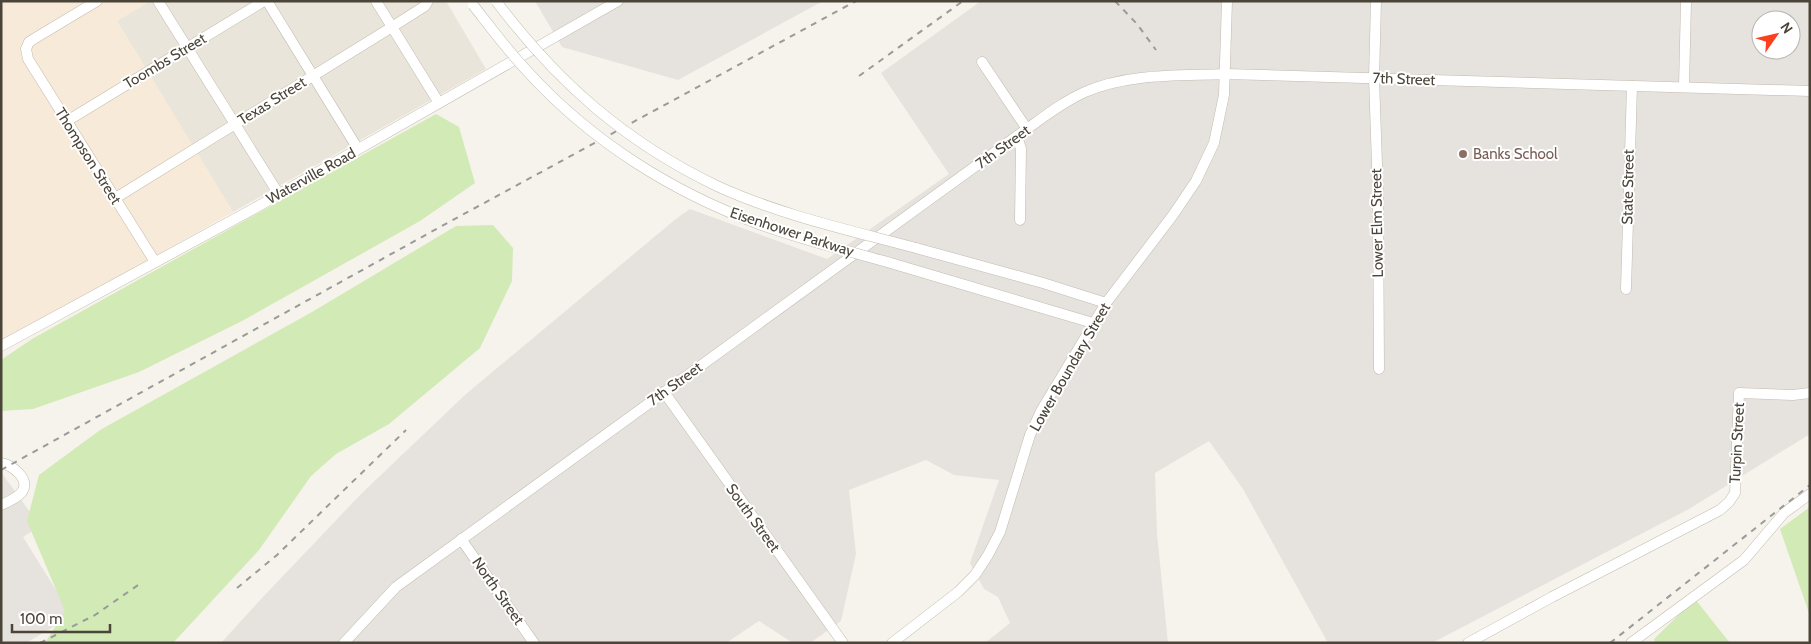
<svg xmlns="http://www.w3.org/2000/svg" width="1811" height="644" viewBox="0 0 1811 644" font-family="Cabin,sans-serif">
  <rect width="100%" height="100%" fill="#f6f3ec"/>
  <polygon fill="#eae5da" points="146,1 446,1 486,69 233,212 117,21 147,3"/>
  <polygon fill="#f7ead8" points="1,1 146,1 147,3 117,21 233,212 75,301 1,340"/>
  <g fill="#e6e2dd" fill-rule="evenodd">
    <polygon points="535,1 823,1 678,80 562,47"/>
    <path d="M981 1H1810V434L1689 509 1432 643H1328L1243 489 1209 441 1155 473 1157 534 1168 643H985L1010 623 998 597 984 589 970 563 999 480 954 475 926 460 849 490 856 554 841 621 810 643H793L759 621 726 643H221L262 598 362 493 466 394 677 218 690 209 827 259 949 174 881 73ZM1761 20H1791V50H1761Z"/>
    <polygon points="1,472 40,526 23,537 72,616 26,643 1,643"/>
  </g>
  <g fill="#d2eab5">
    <polygon points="436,114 459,127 475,183 420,221 242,321 139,372 33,409 1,411 1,360 32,339"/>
    <polygon points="493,225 513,248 512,281 480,348 389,424 336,454 311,476 259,550 173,643 45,643 65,611 27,521 39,475 100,430 312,312 456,226"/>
    <polygon points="1810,507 1810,616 1780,529"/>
    <polygon points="1695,599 1730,643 1655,643 1654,639"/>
  </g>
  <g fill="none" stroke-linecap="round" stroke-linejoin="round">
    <g stroke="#c2bbae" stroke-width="11">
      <g id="minor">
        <polyline points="97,1 37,37 29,42 26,49 28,59 155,262"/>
        <polyline points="158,1 278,193"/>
        <polyline points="267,1 358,149"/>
        <polyline points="376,1 439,103"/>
        <polyline points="1376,1 1374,78 1378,193 1379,369"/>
        <polyline points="982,62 1027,129"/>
        <polyline points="1684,87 1686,1"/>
        <polyline points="67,121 264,1"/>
        <polyline points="1017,136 1021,149 1020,220"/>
        <polyline points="114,199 392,27 425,6 428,1"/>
        <polyline points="916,248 1043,283 1106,303"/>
        <polyline points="894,264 1093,323"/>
        <polyline points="1626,289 1632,86"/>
        <polyline points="1,346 255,208 618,1"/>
        <polyline points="664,392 843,643"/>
        <path d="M1 463C12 465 31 479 22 492 17 498 8 502 1 505"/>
        <polyline points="461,539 534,643"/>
        <path d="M344 643 396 587 1017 136C1039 121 1060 103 1085 92 1128 73 1179 76 1225 74L1810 91"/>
        <polyline points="892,643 958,592 975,575 988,555 1000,532 1030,435 1041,411 1106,303 1173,215 1196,181 1214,143 1224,95 1227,1"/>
        <polyline points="1468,643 1552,597 1720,510 1729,502 1735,493 1739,393 1793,395 1810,393"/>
        <polyline points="1631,643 1744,560 1784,513 1810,494"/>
      </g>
    </g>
    <use href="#minor" stroke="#fff" stroke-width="10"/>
    <g stroke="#9a9a9a" stroke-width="2" stroke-dasharray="6 6" stroke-linecap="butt">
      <polyline points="1115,1 1137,24 1156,50"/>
      <polyline points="859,76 963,1"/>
      <polyline points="1,470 440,227 856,1"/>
      <polyline points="237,588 277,555 406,430"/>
      <polyline points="40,643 95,615 141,583"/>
      <polyline points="1610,643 1810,485"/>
    </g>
    <g stroke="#c2bbae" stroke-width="11" stroke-linecap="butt">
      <g id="minor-bridge">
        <path d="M496 1C557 82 625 142 717 186 780 215 849 230 916 248"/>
        <path d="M473 5C491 28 508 51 528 72 591 141 672 192 759 224 803 240 849 251 894 264"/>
      </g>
    </g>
    <use href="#minor-bridge" stroke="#fff" stroke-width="10"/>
  </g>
  <circle fill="#8d6e63" stroke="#fff" stroke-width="2" cx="1463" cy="154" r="5"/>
  <g text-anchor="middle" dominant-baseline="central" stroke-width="4" stroke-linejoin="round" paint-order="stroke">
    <g font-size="15" fill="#4b4439" stroke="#fff">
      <text transform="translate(165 61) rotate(-31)">Toombs Street</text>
      <text transform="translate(1404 79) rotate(2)">7th Street</text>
      <text transform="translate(272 101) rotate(-32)">Texas Street</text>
      <text transform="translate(1003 147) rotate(-36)">7th Street</text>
      <text transform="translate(88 156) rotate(58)">Thompson Street</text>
      <text transform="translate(311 176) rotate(-29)">Waterville Road</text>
      <text transform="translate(1628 187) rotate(-89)">State Street</text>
      <text transform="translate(1377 223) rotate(-91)">Lower Elm Street</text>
      <text transform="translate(792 232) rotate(18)">Eisenhower Parkway</text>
      <text transform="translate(1070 367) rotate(-60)">Lower Boundary Street</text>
      <text transform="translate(675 384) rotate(-36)">7th Street</text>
      <text transform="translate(1737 443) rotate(-87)">Turpin Street</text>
      <text transform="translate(753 518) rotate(54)">South Street</text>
      <text transform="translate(498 591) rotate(55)">North Street</text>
    </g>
    <g font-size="15" fill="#785e54" stroke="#fff" text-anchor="start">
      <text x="1473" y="154">Banks School</text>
    </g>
  </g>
  <rect width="1811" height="644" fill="none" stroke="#4b4439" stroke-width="5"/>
  <g transform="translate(1776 35) rotate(56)"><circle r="24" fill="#ffffff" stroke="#b7b4b0"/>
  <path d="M0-4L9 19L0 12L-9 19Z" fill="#fc3f1d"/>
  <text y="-8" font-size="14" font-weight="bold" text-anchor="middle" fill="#4b4439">N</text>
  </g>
  <path d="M12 624v8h98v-8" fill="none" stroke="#4b4439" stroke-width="2.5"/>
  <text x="20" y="624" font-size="15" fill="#4b4439" stroke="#ffffff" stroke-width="4" paint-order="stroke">100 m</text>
</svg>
